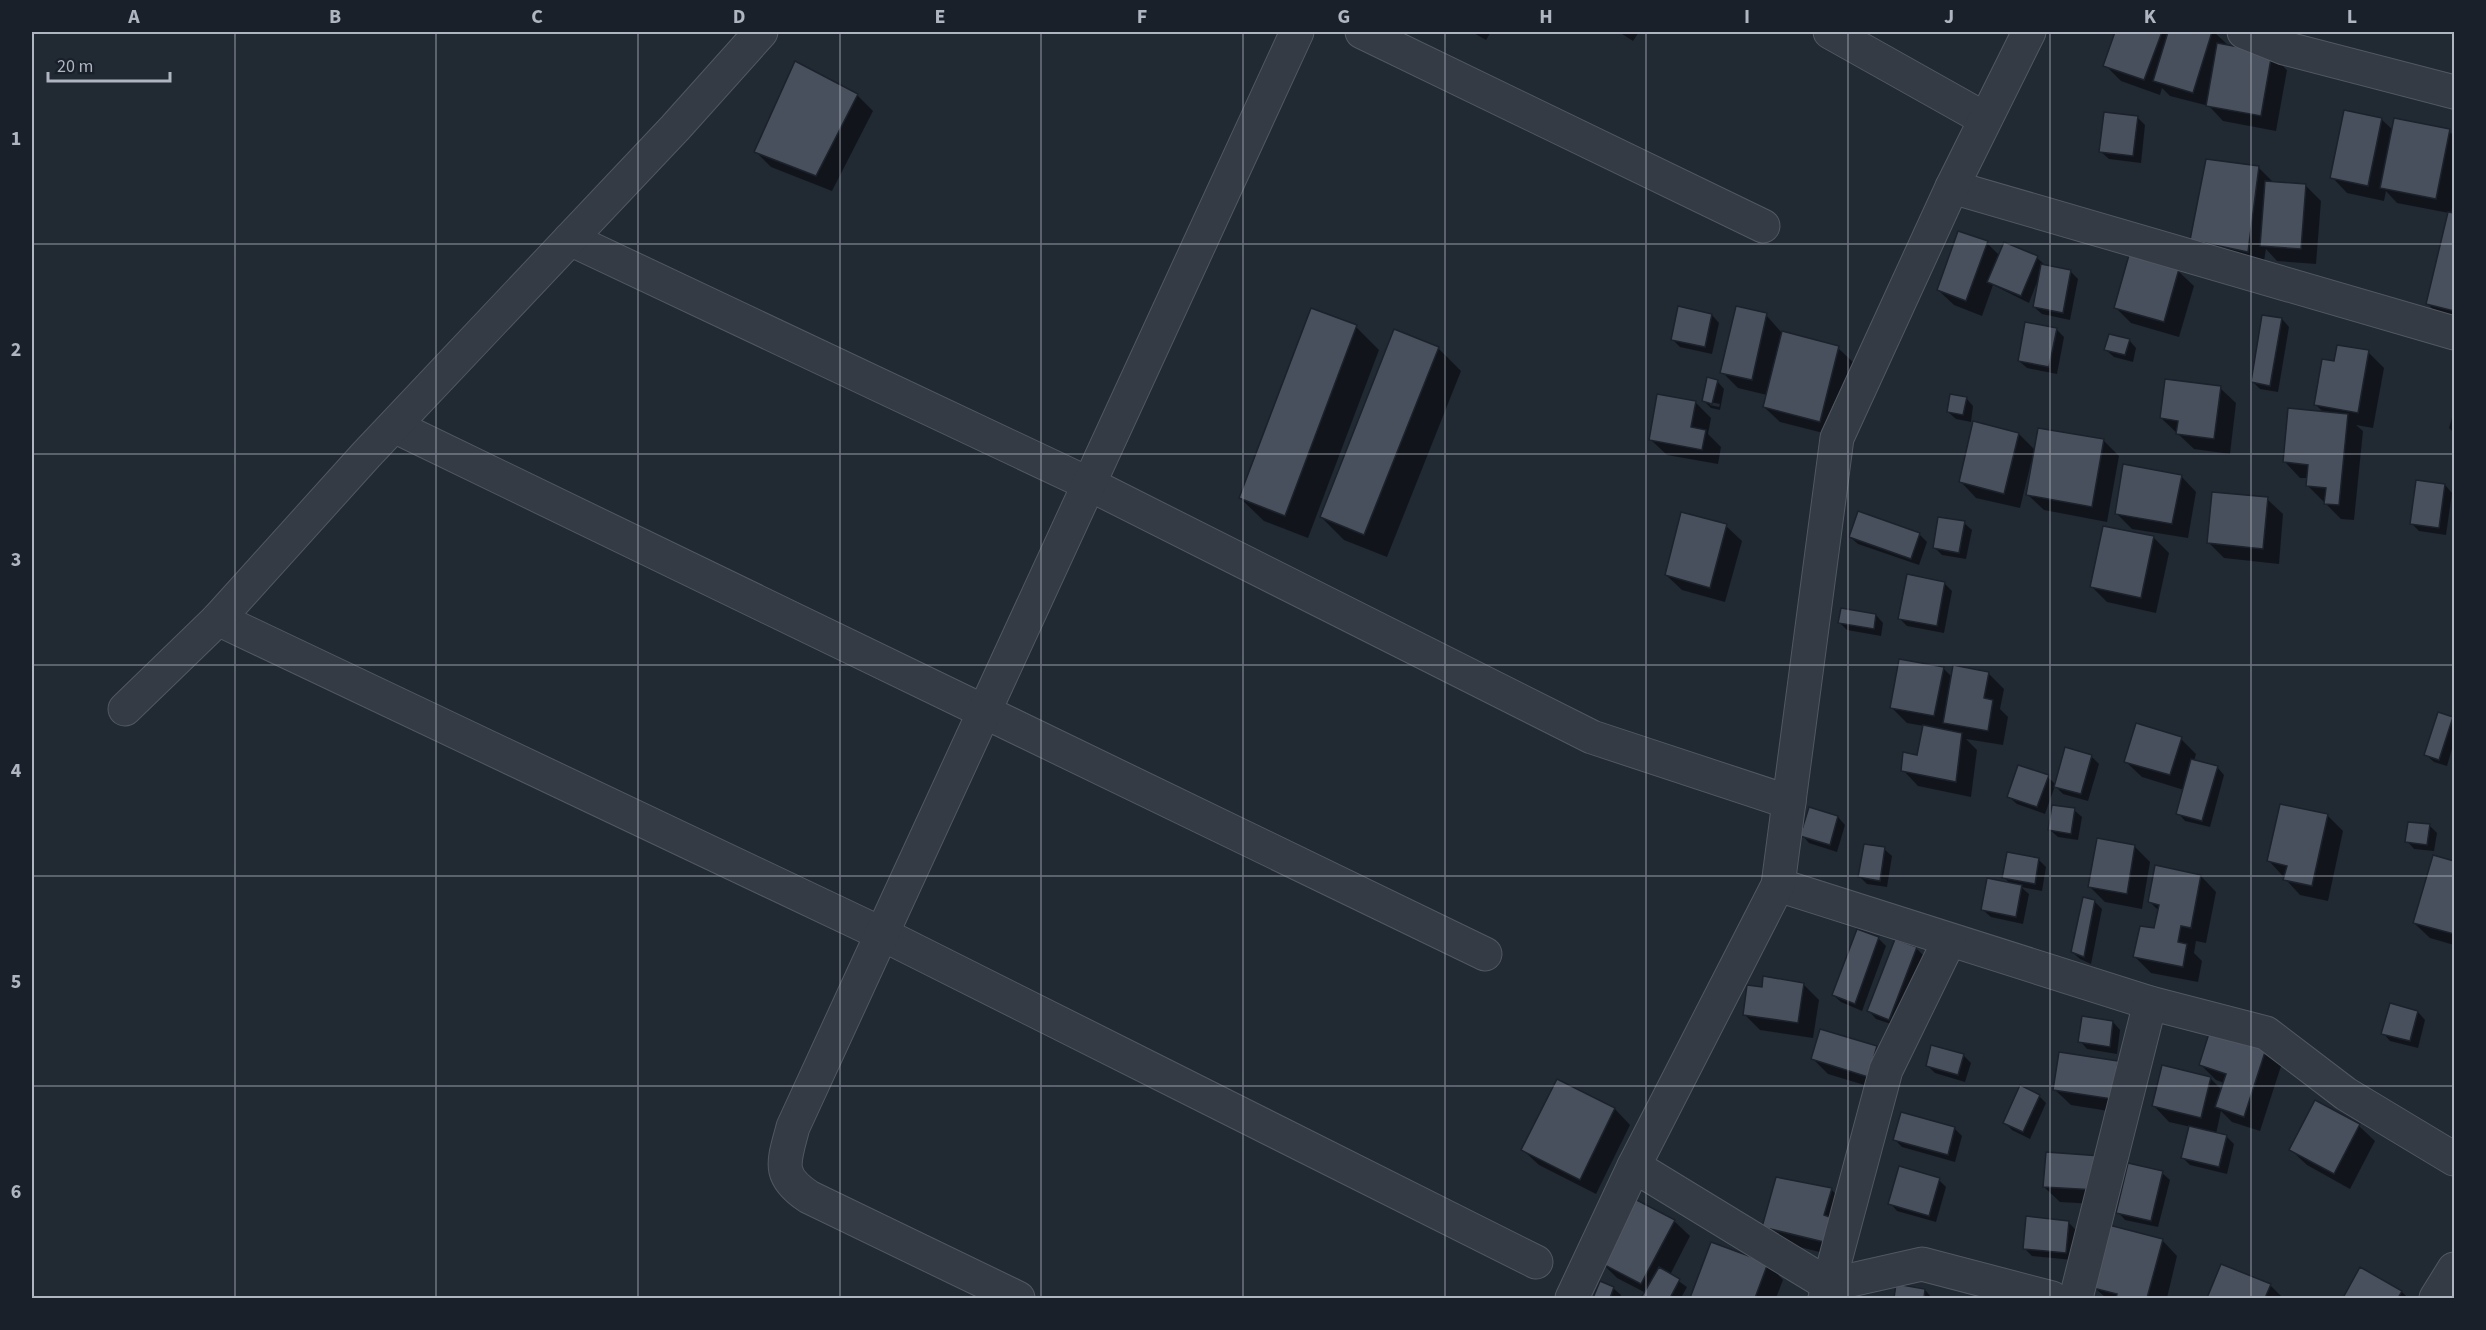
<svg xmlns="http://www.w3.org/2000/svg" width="2486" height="1330" viewBox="0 0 2486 1330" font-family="'Source Sans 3',sans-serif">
  <rect width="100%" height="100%" fill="#212933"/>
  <g fill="#0007" fill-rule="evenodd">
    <polygon points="1472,32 1491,32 1486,40"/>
    <polygon points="1619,32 1639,32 1633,41"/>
    <polygon points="2117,32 2214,32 2228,45 2272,55 2287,70 2276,131 2223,121 2209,106 2170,96 2162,88 2160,95 2121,81 2105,65"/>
    <polygon points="857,95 873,111 832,191 771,167 756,152"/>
    <polygon points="2137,117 2145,125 2141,163 2109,159 2101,152"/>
    <polygon points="2381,119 2393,130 2449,131 2454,136 2454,196 2451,214 2454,215 2454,322 2443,320 2428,304 2449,213 2397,203 2386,191 2384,201 2347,193 2332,177"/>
    <polygon points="2258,167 2274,183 2305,185 2321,201 2316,264 2277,261 2266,249 2263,267 2192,239"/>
    <polygon points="1987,243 2000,256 2037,258 2045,265 2070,271 2078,279 2070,320 2042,314 2034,307 2037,282 2029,303 1993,285 1982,316 1954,305 1938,290"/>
    <polygon points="2178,271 2194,286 2179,337 2131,323 2116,308"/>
    <polygon points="1712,315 1719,323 1712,354 1680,347 1672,339"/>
    <polygon points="1766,315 1782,333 1838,348 1854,363 1835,436 1780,422 1764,407 1767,395 1738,388 1722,372"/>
    <polygon points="2282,319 2289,327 2278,392 2260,389 2252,381"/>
    <polygon points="1356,327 1379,350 1308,538 1264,521 1240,498"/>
    <polygon points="2056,329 2064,337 2057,374 2027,368 2019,361"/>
    <polygon points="2129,340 2136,348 2133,362 2114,357 2106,350"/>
    <polygon points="1438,348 1461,371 1387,557 1344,540 1321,517"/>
    <polygon points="2368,352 2384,368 2373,428 2356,425 2363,431 2354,520 2341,519 2308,486 2308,478 2300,478 2285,462 2324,413 2316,405 2336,363"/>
    <path d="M1717 381 1724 389 1720 410 1711 408 1704 401ZM1710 402 1720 404 1719 407 1710 405Z"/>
    <polygon points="2220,388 2236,403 2230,454 2194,449 2161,418"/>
    <polygon points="1966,398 1973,406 1971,422 1956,419 1948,412"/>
    <polygon points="1695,402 1711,418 1708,434 1721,447 1718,464 1667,455 1651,440"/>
    <polygon points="2454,411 2454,433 2449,428"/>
    <polygon points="2019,434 2036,451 2103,440 2119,456 2107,522 2044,510 2028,495 2033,463 2031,463 2020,508 1976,498 1961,482"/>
    <polygon points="2181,476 2196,492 2188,538 2132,529 2116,513"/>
    <polygon points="2445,485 2452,493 2446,535 2419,531 2411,523"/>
    <polygon points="2267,499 2283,514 2279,564 2224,558 2208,542"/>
    <polygon points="1964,523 1972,530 1966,559 1942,555 1934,547"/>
    <polygon points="1726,526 1742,541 1725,602 1682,590 1666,575"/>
    <polygon points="1919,534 1927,542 1919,565 1858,544 1850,537"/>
    <polygon points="2153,537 2169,553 2156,613 2107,602 2092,587"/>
    <polygon points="1944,583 1952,591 1944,633 1907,626 1900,619"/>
    <polygon points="1876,615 1883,623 1881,636 1847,630 1840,623"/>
    <polygon points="1943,668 1953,678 1988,673 2004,689 2000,709 2008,717 2003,745 1966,739 1977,750 1971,797 1918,786 1903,770 1918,757 1924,726 1907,723 1892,708"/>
    <polygon points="2452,718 2454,721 2454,742 2447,766 2434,762 2426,755"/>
    <polygon points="2181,739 2196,754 2194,761 2217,767 2224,775 2210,827 2185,821 2178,813 2184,790 2142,777 2126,762"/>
    <polygon points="2091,756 2099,764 2088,801 2063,794 2055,786 2045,814 2017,804 2009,797 2048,777 2056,785"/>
    <polygon points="2074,810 2082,817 2078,840 2058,837 2050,830"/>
    <polygon points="2327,815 2343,831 2328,901 2300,895 2269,861"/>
    <polygon points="1838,817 1845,825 1837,852 1809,843 1802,835"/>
    <polygon points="2429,825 2437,833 2434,851 2414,849 2407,841"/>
    <polygon points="2134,846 2150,862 2142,909 2105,902 2089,886"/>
    <polygon points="1884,849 1892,856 1887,887 1867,884 1860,877"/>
    <polygon points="2434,857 2454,863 2454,945 2430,938 2414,923"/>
    <polygon points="2039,860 2046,867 2042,891 2021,887 2029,894 2023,924 1991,917 1983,910 2011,885 2004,877"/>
    <polygon points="2201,876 2216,892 2206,943 2196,941 2194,953 2202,961 2198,982 2151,973 2135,957 2155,930 2159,911 2150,902"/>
    <polygon points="2094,901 2102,909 2091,964 2080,959 2072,952"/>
    <polygon points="1858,931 1879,939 1886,946 1862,1011 1841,1002 1833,995"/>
    <polygon points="1916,948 1924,956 1897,1026 1876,1019 1869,1011"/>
    <polygon points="1803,984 1819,1000 1813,1038 1760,1030 1744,1014 1763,989"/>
    <polygon points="2418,1012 2425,1020 2418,1048 2390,1041 2383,1033"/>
    <polygon points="2113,1022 2120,1030 2117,1054 2087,1049 2080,1041"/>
    <polygon points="1821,1030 1877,1048 1892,1063 1884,1091 1828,1074 1812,1058"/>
    <polygon points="2266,1047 2282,1063 2260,1131 2232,1122 2221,1111 2216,1134 2227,1137 2234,1144 2227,1174 2190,1165 2183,1158 2191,1127 2169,1122 2154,1106 2210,1078 2222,1090 2224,1083 2216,1080 2201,1065"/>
    <polygon points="1963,1055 1971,1063 1965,1082 1935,1073 1928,1066"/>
    <polygon points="2117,1063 2133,1078 2127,1114 2071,1105 2055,1090"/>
    <polygon points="1557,1081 1615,1109 1630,1125 1596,1194 1539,1165 1523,1150"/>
    <polygon points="2039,1096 2046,1103 2030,1139 2012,1130 2005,1123"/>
    <polygon points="2359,1126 2375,1141 2350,1189 2307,1165 2291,1150"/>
    <polygon points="1954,1128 1962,1136 1955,1162 1902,1147 1894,1139"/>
    <polygon points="2048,1153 2112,1205 2060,1202 2044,1187"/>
    <polygon points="2162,1173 2170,1180 2158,1227 2125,1220 2118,1212"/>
    <polygon points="1939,1180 1946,1187 1936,1222 1897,1211 1890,1203"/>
    <polygon points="1831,1189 1846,1205 1844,1258 1779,1242 1764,1226"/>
    <polygon points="1674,1221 1690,1236 1670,1275 1687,1287 1681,1298 1642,1298 1646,1293 1617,1278 1601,1262"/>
    <polygon points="2068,1222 2076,1230 2073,1260 2032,1256 2024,1248"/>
    <polygon points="2162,1240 2177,1256 2167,1298 2106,1298 2094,1287"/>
    <polygon points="1712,1244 1768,1264 1783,1280 1776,1298 1691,1298"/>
    <polygon points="2222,1266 2270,1285 2283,1298 2209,1298"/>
    <polygon points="2360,1270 2402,1292 2408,1298 2345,1298"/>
    <polygon points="1601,1283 1613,1288 1621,1295 1620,1298 1595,1298"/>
    <polygon points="1898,1286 1925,1290 1932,1298 1896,1298"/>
  </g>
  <g fill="#48505d" stroke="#1c222b" stroke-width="1.5">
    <polygon points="2115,32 2162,32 2144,80 2103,66"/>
    <polygon points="2168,32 2212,32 2193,93 2153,81"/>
    <polygon points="2217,43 2272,53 2261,116 2206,106"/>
    <polygon points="795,61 858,94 816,176 754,152"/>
    <polygon points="2344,110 2382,118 2368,186 2330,178"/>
    <polygon points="2104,112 2138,116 2133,156 2099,152"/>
    <polygon points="2394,118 2450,129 2436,199 2380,188"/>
    <polygon points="2206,159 2259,166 2248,252 2190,240"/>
    <polygon points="2265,181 2306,184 2301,249 2260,246"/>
    <polygon points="2448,212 2454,213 2454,311 2426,304"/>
    <polygon points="1958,231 1988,241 1966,301 1937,290"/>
    <polygon points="2004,242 2038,256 2021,296 1987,282"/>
    <polygon points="2129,255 2179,269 2164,322 2114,308"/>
    <polygon points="2041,264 2071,270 2063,313 2033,307"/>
    <polygon points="1678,306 1712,314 1705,347 1671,340"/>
    <polygon points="1736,306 1767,313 1752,380 1720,373"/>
    <polygon points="1311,308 1357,325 1285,516 1239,498"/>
    <polygon points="2262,315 2282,318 2270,386 2251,382"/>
    <polygon points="2025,322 2057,328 2049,367 2018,361"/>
    <polygon points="1394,329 1439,347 1364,535 1320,517"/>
    <polygon points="1782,331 1839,346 1820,422 1763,407"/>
    <polygon points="2109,334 2130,339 2125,355 2104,350"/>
    <polygon points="2337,345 2369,350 2358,413 2314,405 2322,359 2334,361"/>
    <polygon points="1707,377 1718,380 1712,404 1702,401"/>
    <polygon points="2165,379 2221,386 2214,439 2176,434 2178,421 2160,418"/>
    <polygon points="1657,394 1696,401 1691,427 1706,430 1702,450 1649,440"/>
    <polygon points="1950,394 1967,397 1963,415 1947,412"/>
    <polygon points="2288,408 2348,414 2339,505 2324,504 2326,488 2306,486 2308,465 2283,462"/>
    <polygon points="1973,421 2019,433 2004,494 1959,482"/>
    <polygon points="2038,428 2104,439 2092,507 2026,495"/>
    <polygon points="2123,464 2182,475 2172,524 2115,514"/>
    <polygon points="2416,480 2445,484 2439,528 2410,524"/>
    <polygon points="2212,492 2268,497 2263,549 2207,543"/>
    <polygon points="1858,511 1920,533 1911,559 1849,537"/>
    <polygon points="1681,512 1727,524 1710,588 1665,575"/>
    <polygon points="1938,517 1965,521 1959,553 1933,548"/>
    <polygon points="2103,526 2154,536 2141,598 2090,587"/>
    <polygon points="1907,574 1945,582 1937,626 1898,619"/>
    <polygon points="1841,608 1876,614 1874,629 1838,623"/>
    <polygon points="1899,659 1944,667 1934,716 1890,708"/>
    <polygon points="1953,665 1989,672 1984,698 1993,700 1988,731 1943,723"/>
    <polygon points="2438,712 2453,717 2439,760 2424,755"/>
    <polygon points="2136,723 2182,737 2170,775 2124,762"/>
    <polygon points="1923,725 1962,733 1956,782 1901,771 1903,752 1917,755"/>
    <polygon points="2065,747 2092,755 2081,794 2054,787"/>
    <polygon points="2191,759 2218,766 2202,821 2176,814"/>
    <polygon points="2018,765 2049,775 2037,807 2007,797"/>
    <polygon points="2280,804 2328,814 2312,886 2283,880 2287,866 2267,861"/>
    <polygon points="2052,805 2075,808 2071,834 2048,830"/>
    <polygon points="1809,807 1838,816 1830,845 1800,836"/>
    <polygon points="2408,822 2430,824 2427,845 2405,842"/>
    <polygon points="2097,838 2135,845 2127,894 2088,887"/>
    <polygon points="1864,844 1885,847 1880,881 1858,877"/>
    <polygon points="2007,852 2039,858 2035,884 2002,878"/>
    <polygon points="2433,855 2454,861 2454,934 2413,923"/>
    <polygon points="2155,865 2201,875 2191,928 2181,926 2178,942 2187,944 2183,967 2133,957 2140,926 2154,928 2159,905 2148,902"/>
    <polygon points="1987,878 2022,885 2016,917 1981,910"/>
    <polygon points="2083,897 2095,900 2084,957 2071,952"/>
    <polygon points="1857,929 1879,937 1855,1004 1832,995"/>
    <polygon points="1895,939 1917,947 1889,1020 1867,1011"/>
    <polygon points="1763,976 1804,983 1798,1023 1743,1015 1747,985 1762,987"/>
    <polygon points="2390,1003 2418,1011 2410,1041 2381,1034"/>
    <polygon points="2082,1016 2113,1021 2110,1047 2078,1042"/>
    <polygon points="2211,1027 2267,1046 2244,1117 2215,1107 2226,1074 2199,1065"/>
    <polygon points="1820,1029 1877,1046 1868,1077 1811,1059"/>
    <polygon points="1931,1045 1964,1054 1958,1075 1926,1066"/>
    <polygon points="2059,1052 2118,1061 2112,1099 2053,1090"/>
    <polygon points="2162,1065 2211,1077 2201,1118 2152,1106"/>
    <polygon points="1557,1079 1615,1108 1580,1180 1521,1150"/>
    <polygon points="2020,1085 2040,1095 2023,1132 2003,1123"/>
    <polygon points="2315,1100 2360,1124 2334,1174 2289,1150"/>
    <polygon points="1901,1112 1955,1127 1948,1155 1893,1140"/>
    <polygon points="2189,1126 2227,1135 2219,1167 2181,1158"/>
    <polygon points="2046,1152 2101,1156 2097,1190 2043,1187"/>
    <polygon points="2128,1163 2163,1171 2151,1221 2116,1213"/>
    <polygon points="1899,1166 1940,1178 1929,1216 1888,1204"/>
    <polygon points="1776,1177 1832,1188 1824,1215 1835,1219 1828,1243 1762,1227"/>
    <polygon points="1633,1198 1675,1220 1641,1284 1599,1262"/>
    <polygon points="2026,1216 2069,1221 2066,1253 2023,1249"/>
    <polygon points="2109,1225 2163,1239 2147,1298 2116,1298 2117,1294 2093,1288"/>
    <polygon points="1711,1242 1768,1263 1755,1298 1690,1298"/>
    <polygon points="2221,1264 2271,1284 2265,1298 2207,1298"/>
    <polygon points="1659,1267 1680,1279 1670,1298 1641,1298"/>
    <polygon points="2360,1267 2402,1291 2398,1298 2343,1298"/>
    <polygon points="1600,1281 1614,1287 1610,1298 1593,1298"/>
    <polygon points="1896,1284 1925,1289 1924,1298 1894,1298"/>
  </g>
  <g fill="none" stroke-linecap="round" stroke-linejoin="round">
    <g stroke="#525862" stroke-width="35">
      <g id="minor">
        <polyline points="1362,32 1763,226"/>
        <polyline points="1830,32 1985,119"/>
        <polyline points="2244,32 2284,48 2454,92"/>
        <polyline points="1952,187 2454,333"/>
        <polyline points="570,239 1089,484 1592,737 1789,802"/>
        <polyline points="394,426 1485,954"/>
        <polyline points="218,619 882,934 1536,1262"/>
        <polyline points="125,709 218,619 366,455 675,128 761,32"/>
        <polyline points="1778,885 2150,1003 2266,1033 2346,1094 2454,1159"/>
        <polyline points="1634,1166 1829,1285 1922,1264 2052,1298"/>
        <path d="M1018 1298 809 1197C776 1175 784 1162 793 1127L1297 32"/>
        <polyline points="1572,1298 1634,1166 1778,885 1837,438 1952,187 2029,32"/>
        <polyline points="1825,1298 1886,1070 1949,941"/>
        <polyline points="2076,1298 2150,1003"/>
        <polyline points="2436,1298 2454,1269"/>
      </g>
    </g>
    <use href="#minor" stroke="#343b44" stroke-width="33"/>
  </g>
  <path fill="none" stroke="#afb5c1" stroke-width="1.5" stroke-opacity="0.55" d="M235 32V1298M436 32V1298M638 32V1298M840 32V1298M1041 32V1298M1243 32V1298M1445 32V1298M1646 32V1298M1848 32V1298M2050 32V1298M2251 32V1298M32 244H2454M32 454H2454M32 665H2454M32 876H2454M32 1086H2454"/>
  <rect width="2486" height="1330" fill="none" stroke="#1a2029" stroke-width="66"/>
  <path d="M48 72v9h122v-9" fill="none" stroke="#afb5c1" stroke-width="3"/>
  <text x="57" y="72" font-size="18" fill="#afb5c1" stroke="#1a2029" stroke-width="4.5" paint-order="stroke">20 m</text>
  <rect x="33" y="33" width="2420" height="1264" fill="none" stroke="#afb5c1" stroke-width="2"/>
  <g font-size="20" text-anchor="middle" font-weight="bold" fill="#afb5c1">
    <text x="134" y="23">A</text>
    <text x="335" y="23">B</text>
    <text x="537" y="23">C</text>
    <text x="739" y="23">D</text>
    <text x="940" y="23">E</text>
    <text x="1142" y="23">F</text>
    <text x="1344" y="23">G</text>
    <text x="1546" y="23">H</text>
    <text x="1747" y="23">I</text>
    <text x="1949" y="23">J</text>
    <text x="2150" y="23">K</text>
    <text x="2352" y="23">L</text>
    <text x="16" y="145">1</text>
    <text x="16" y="356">2</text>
    <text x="16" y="566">3</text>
    <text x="16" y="777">4</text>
    <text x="16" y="988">5</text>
    <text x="16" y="1198">6</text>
  </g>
</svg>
